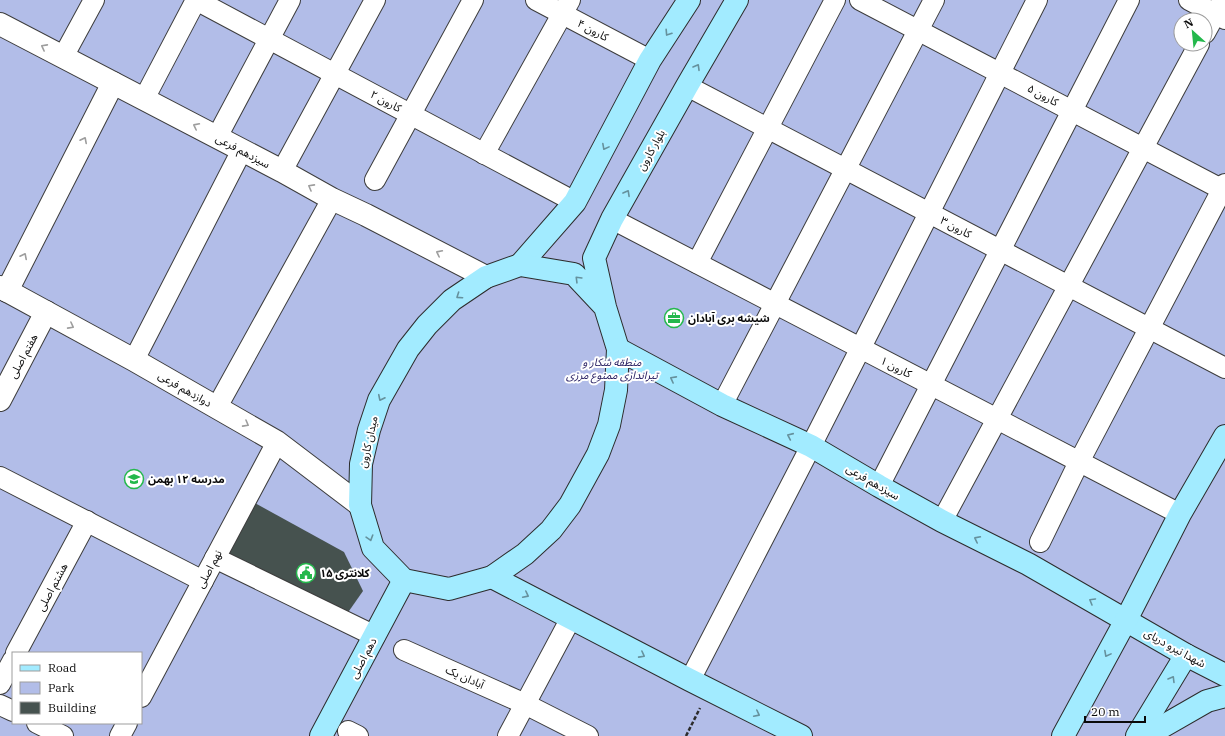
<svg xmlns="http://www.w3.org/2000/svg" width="1225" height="736" viewBox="0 0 1225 736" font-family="'IBM Plex Serif','Noto Sans Arabic',serif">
  <rect width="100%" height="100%" fill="#e7fcff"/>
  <path fill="#b2bde8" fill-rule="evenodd" d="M0 0H1225V736H0ZM1181 20H1205V44H1181ZM13 653H141V723H13Z"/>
  <polygon fill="#46524f" points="253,502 344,552 363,591 342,621 226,555"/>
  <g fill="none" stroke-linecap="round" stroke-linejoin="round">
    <g stroke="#3d3d3d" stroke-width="22">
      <g id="minor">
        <polyline points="196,0 575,202"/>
        <polyline points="536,0 650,60"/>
        <polyline points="860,0 1225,191"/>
        <polyline points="1189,0 1225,19"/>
        <polyline points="1205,33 1223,0"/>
        <polyline points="63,57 94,0"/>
        <polyline points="687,86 1225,368"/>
        <polyline points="144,99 196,0"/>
        <polyline points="217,137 290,0"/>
        <polyline points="484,154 570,0"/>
        <polyline points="282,171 375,0"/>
        <polyline points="375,180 473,0"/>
        <polyline points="612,219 1180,514"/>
        <polyline points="697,263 835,0"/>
        <polyline points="134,360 242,150"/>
        <polyline points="722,405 934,0"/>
        <polyline points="217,407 332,199"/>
        <polyline points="0,477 203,581"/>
        <polyline points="879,486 1129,0"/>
        <polyline points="942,521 1199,44"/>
        <polyline points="1040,542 1079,462 1225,184"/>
        <polyline points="215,558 375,636"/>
        <polyline points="404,650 525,704 588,736"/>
        <polyline points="16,653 87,521"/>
        <polyline points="690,680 811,446 1037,0"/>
        <polyline points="0,684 13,660"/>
        <polyline points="141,697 277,442"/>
        <polyline points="0,705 13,711"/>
        <polyline points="37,723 63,736"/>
        <polyline points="348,731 358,736"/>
        <polyline points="120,736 127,723"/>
        <polyline points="508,736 571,618"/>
      </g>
    </g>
    <g stroke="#3d3d3d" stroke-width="24">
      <g id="tertiary">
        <polyline points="0,24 282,171 332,199 366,215 486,277"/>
        <polyline points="0,287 134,360 277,442 360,505"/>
        <polyline points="7,291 113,83"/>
        <polyline points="0,400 46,312"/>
      </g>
    </g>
    <g stroke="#2c2c2c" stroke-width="24">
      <g id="secondary">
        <polyline points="520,265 575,202 650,60 689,0"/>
        <polyline points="605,307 574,274 520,265 486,277 452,300 427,325 408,349 379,400 369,430 361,464 360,505 373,548 404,580 449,589 492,577 525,554 551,530 570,505 598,454 609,425 616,390 618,349 605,307 594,258 612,219 687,86 737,0"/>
        <polyline points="618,349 722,405 811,446 879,486 942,521 1028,564 1186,655 1225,675"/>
        <polyline points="492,577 690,680 801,736"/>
        <polyline points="321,736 404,580"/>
        <polyline points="1063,736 1126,620 1180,514 1225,436"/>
        <polyline points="1137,736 1186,655"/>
        <polyline points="1146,736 1207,701 1225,696"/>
      </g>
    </g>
    <polyline stroke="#2c2c2c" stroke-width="2.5" stroke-dasharray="4 2" stroke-linecap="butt" points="686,736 700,708"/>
    <use href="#minor" stroke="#fff" stroke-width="20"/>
    <use href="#tertiary" stroke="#fff" stroke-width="22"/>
    <use href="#secondary" stroke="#a2ebff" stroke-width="22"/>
  </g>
  <defs><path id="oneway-chevron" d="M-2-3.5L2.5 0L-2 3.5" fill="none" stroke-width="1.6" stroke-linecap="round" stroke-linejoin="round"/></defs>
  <g stroke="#65919d">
    <use href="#oneway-chevron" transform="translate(668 33) rotate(123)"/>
    <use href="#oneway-chevron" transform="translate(697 67) rotate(-60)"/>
    <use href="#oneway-chevron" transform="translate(605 147) rotate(118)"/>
    <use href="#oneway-chevron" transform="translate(627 193) rotate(-61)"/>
    <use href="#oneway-chevron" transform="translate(578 279) rotate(-135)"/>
    <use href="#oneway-chevron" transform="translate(459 296) rotate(146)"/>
    <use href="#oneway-chevron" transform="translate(673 379) rotate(-152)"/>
    <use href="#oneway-chevron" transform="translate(381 398) rotate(116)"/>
    <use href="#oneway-chevron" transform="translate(790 436) rotate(-156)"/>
    <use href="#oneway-chevron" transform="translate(370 538) rotate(73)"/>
    <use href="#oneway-chevron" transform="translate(977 539) rotate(-153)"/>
    <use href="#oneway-chevron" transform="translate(526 595) rotate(27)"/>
    <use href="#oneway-chevron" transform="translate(1092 601) rotate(-150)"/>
    <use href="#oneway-chevron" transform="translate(1107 654) rotate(118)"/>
    <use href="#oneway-chevron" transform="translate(642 655) rotate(28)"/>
    <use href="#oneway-chevron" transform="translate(1172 679) rotate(-59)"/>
    <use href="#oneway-chevron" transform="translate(757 714) rotate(27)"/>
  </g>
  <g stroke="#9d9d9d">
    <use href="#oneway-chevron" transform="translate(44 47) rotate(-152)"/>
    <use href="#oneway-chevron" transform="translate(196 126) rotate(-153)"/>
    <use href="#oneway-chevron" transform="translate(84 140) rotate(-63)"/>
    <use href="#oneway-chevron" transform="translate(311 187) rotate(-151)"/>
    <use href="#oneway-chevron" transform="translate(439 253) rotate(-153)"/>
    <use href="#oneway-chevron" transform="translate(24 256) rotate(-63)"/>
    <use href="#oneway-chevron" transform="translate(71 326) rotate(28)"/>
    <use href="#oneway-chevron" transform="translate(246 424) rotate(29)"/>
  </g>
  <defs>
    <g id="office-ring" transform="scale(1)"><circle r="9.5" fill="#fff" stroke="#24b84c" stroke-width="1.5"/><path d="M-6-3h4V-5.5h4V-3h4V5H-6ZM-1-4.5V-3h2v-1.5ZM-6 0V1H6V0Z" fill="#24b84c"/></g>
    <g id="school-ring" transform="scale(1)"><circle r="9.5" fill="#fff" stroke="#24b84c" stroke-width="1.5"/><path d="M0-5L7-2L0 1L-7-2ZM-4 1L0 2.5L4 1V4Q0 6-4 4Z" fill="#24b84c"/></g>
    <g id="civic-ring" transform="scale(1)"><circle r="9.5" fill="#fff" stroke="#24b84c" stroke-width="1.5"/><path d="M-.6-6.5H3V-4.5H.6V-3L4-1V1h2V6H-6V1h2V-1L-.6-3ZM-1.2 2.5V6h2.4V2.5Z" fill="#24b84c"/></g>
  </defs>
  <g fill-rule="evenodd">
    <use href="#office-ring" x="674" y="318"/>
    <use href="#school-ring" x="134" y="479"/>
    <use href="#civic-ring" x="306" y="573"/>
  </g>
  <g text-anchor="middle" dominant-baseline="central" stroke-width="4" stroke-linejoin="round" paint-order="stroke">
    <g font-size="11" fill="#0a0a0a" stroke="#fff">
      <text transform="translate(593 30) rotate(28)">کارون ۴</text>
      <text transform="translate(1043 95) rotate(28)">کارون ۵</text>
      <text transform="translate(386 101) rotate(28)">کارون ۲</text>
      <text transform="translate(651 150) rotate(-61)">بلوار کارون</text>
      <text transform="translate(243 151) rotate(28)">سیزدهم فرعی</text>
      <text transform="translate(956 227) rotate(28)">کارون ۳</text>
      <text transform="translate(23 356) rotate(-62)">هفتم اصلی</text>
      <text transform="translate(896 367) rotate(27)">کارون ۱</text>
      <text transform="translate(185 389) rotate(30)">دوازدهم فرعی</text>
      <text transform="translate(368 442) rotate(-77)">میدان کارون</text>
      <text transform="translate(873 482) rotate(30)">سیزدهم فرعی</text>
      <text transform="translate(209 569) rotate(-62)">نهم اصلی</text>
      <text transform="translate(52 587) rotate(-62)">هشتم اصلی</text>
      <text transform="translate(1175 648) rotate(29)">شهدا نیرو دریای</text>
      <text transform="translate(363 658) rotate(-62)">دهم اصلی</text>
      <text transform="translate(465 677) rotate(24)">آبادان یک</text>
    </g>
    <g font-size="11" font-weight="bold" fill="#0a0a0a" stroke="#fff" text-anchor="start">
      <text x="688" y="318">شیشه بری آبادان</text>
      <text x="148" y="479">مدرسه ۱۲ بهمن</text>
      <text x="320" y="573">کلانتری ۱۵</text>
    </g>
    <g font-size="11" font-style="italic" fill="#241c60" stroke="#fff">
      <text x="612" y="362">منطقه شکار و<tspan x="612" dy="13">تیراندازی ممنوع مرزی</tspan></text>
    </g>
  </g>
  <rect x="12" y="652" width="130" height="72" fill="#ffffff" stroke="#9d9d9d"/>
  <rect x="20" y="665" width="20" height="6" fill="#a2ebff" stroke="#9d9d9d"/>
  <text x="48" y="672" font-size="12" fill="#0a0a0a">Road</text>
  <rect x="20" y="682" width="20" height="12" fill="#b2bde8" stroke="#9d9d9d"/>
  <text x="48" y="692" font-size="12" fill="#0a0a0a">Park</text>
  <rect x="20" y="702" width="20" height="12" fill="#46524f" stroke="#9d9d9d"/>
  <text x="48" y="712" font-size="12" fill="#0a0a0a">Building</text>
  <g transform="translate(1193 32) rotate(333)"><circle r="19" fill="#ffffff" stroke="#9d9d9d"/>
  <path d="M0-3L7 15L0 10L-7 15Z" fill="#24b84c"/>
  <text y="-6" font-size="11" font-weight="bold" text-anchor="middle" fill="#0a0a0a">N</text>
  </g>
  <path d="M1085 716v6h60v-6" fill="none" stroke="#0a0a0a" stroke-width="2"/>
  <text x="1091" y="716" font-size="12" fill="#0a0a0a" stroke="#ffffff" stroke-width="3" paint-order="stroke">20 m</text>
</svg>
